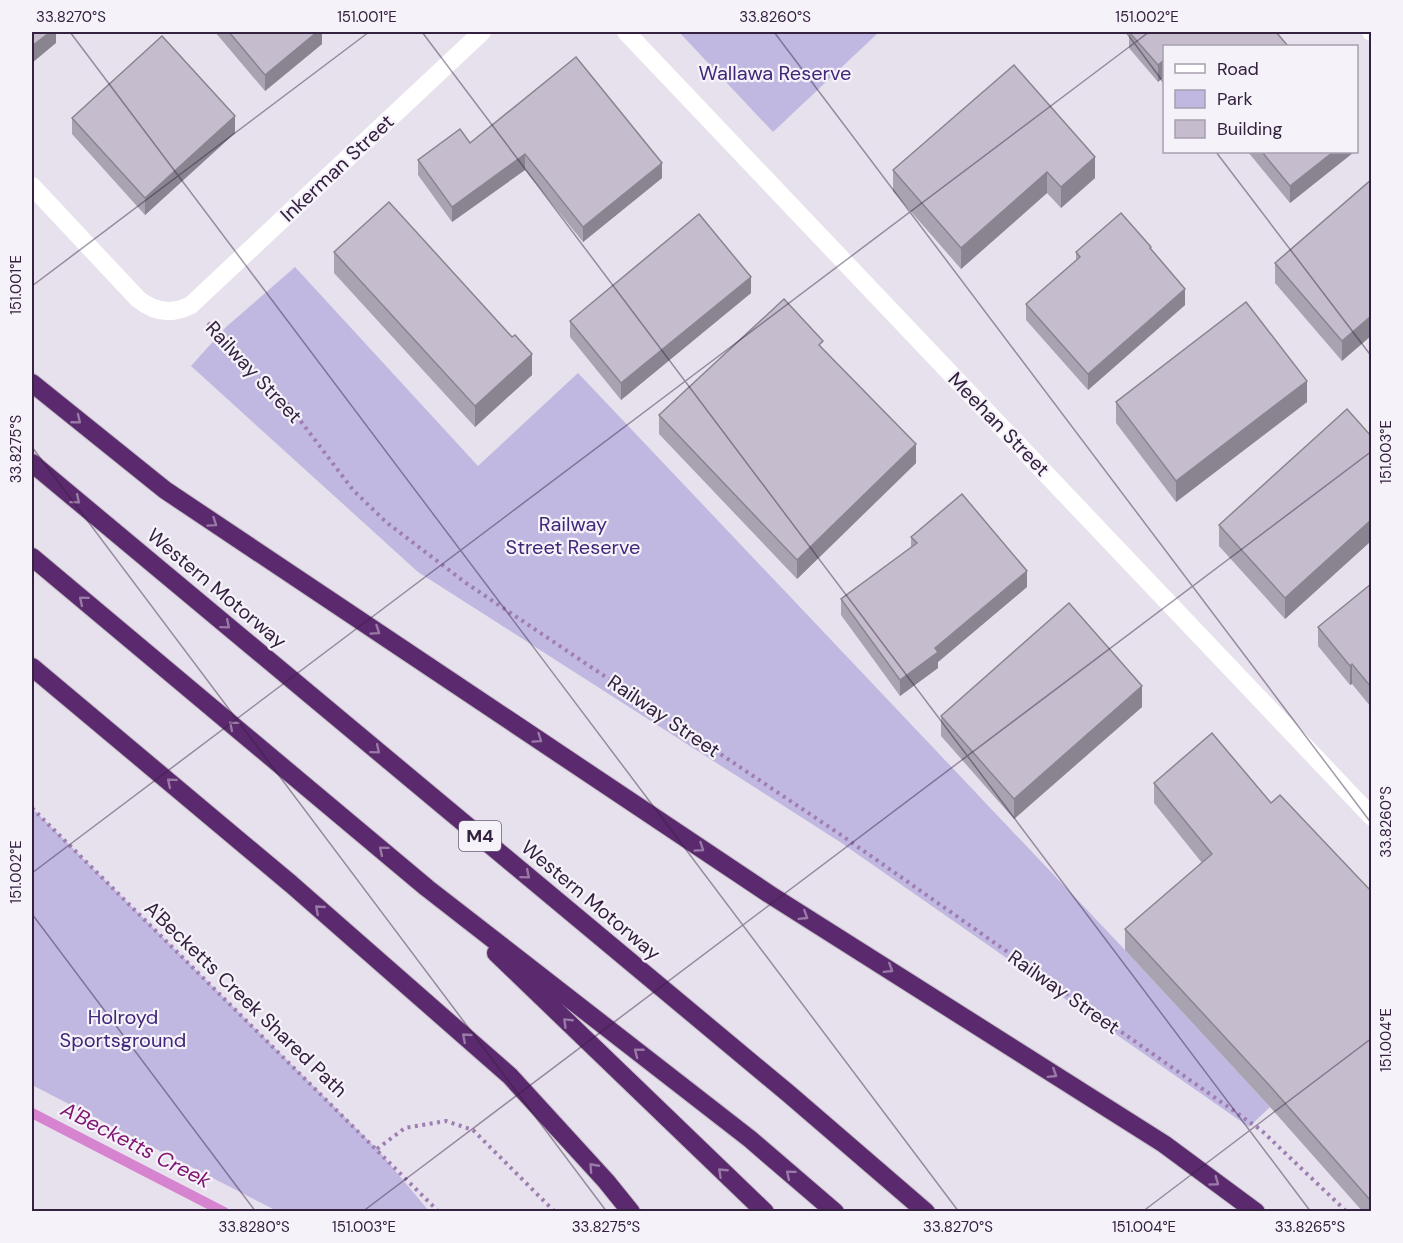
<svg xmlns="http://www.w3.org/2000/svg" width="1403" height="1243" viewBox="0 0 1403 1243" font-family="'DM Sans',sans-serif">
  <rect width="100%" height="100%" fill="#e7e1ed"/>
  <g fill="#c0b8e0">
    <polygon points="679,32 879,32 773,132"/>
    <polygon points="295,267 478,466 578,373 1125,950 1270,1107 1249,1127 840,842 418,572 191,366 226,327"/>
    <polygon points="32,808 377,1149 429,1211 277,1211 32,1085"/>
  </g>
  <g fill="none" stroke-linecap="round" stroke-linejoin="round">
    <polyline stroke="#d684cf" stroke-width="10" points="32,1113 224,1212"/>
    <g stroke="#c2bcc5" stroke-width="20">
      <g id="highway">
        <polyline points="32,383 165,490 769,894 1164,1144 1256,1212"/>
        <polyline points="32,463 789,1094 926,1212"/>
        <polyline points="32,557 427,888 750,1139 835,1212"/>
        <polyline points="32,667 291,884 510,1076 606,1181 631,1212"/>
        <polyline points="496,953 765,1212"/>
      </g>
    </g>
    <g stroke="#9f7eb3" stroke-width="4" stroke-dasharray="3 4.5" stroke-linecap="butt">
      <polyline points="208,323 290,407 353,490 386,522 466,583 841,835 1261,1130 1347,1212"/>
      <polyline points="32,808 439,1212"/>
      <polyline points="377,1149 405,1128 446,1121 473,1130 555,1212"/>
    </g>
    <g stroke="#fff" stroke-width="18">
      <polyline points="626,32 1372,817"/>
      <polyline points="1371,32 1372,32"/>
      <path d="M32 186 138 299C154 312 172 315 191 305L482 32"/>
    </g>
    <use href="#highway" stroke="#5b296d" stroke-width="18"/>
  </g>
  <g fill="#a9a3b1">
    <polygon points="215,32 322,32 322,44 265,91"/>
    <polygon points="1129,32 1164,46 1158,82 1129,48"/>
    <polygon points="1014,65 1095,178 1061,208 1047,193 961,269 893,191 893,170"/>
    <polygon points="72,118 235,133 145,215 72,134"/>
    <polygon points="470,143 662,178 583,242 525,170 452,222 418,175 418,160"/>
    <polygon points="1248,152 1354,152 1290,203"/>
    <polygon points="1371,180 1342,361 1275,283 1275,263"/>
    <polygon points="1151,250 1185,305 1088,390 1026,320 1026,304 1076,260 1076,252"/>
    <polygon points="334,252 532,375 475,427 334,273"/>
    <polygon points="751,293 621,400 570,337 570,321"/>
    <polygon points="823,349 916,463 797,579 659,434 659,415"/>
    <polygon points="1116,402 1307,402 1176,502 1116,423"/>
    <polygon points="1371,436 1371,541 1285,619 1219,546 1219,525"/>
    <polygon points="911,537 1027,587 938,662 938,668 900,696 841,615 841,599 911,547"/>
    <polygon points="1371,584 1371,707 1352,684 1350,685 1318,646 1318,627"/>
    <polygon points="1142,707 1014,819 941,736 941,716"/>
    <polygon points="1154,783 1271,803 1371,891 1371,1212 1363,1212 1270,1107 1125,950 1125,929 1202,863 1154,803"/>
  </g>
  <g fill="#8a8490">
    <polygon points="50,32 56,32 56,43 32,63 32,46"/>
    <polygon points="317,32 322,32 322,44 265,91 265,75"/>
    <polygon points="1164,60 1164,77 1158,82 1158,65"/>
    <polygon points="235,116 235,133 145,215 145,198"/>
    <polygon points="1333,152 1354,152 1290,203 1290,186"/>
    <polygon points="525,154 525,170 452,222 452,207"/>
    <polygon points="1095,157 1095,178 1061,208 1061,187"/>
    <polygon points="662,163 662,178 583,242 583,227"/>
    <polygon points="1047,172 1047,193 961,269 961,248"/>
    <polygon points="751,277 751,293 621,400 621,383"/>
    <polygon points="1185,289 1185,305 1088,390 1088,374"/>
    <polygon points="1371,316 1371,336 1342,361 1342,341"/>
    <polygon points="532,354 532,375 475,427 475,406"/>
    <polygon points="1307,381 1307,402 1176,502 1176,481"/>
    <polygon points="916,444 916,463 797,579 797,560"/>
    <polygon points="1371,520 1371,541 1285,619 1285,598"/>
    <polygon points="1027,571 1027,587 938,662 938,668 900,696 900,680 935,648"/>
    <polygon points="1352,664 1352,684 1350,685 1350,666"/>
    <polygon points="1142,686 1142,707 1014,819 1014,799"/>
  </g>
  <g fill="#c5bdce" stroke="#8a8490" stroke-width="1.5">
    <polygon points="32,32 50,32 32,46"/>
    <polygon points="229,32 317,32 265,75"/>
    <polygon points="1129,32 1276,32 1288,46 1164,46 1164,60 1158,65"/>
    <polygon points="162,36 235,116 145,198 72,118"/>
    <polygon points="576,57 662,163 583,227 525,154 452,207 418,160 460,129 470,143"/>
    <polygon points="1014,65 1095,157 1061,187 1047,172 961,248 893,170"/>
    <polygon points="1262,152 1333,152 1290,186"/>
    <polygon points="1371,180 1371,316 1342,341 1275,263"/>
    <polygon points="389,202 512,337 515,335 532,354 475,406 334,252"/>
    <polygon points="1121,213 1151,247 1150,248 1185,289 1088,374 1026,304 1080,257 1076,252"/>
    <polygon points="699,214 751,277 621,383 570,321"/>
    <polygon points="784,299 823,341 819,345 916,444 797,560 659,415"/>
    <polygon points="1246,302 1307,381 1176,481 1116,402"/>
    <polygon points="1347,409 1371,436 1371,520 1285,598 1219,525"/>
    <polygon points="962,494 1027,571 935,648 938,652 900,680 841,599 917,543 911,537"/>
    <polygon points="1371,584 1371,687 1352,664 1350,666 1318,627"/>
    <polygon points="1069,603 1142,686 1014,799 941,716"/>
    <polygon points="1212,733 1271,803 1280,795 1371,891 1371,1201 1270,1086 1125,929 1212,854 1154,783"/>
  </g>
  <defs><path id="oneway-chevron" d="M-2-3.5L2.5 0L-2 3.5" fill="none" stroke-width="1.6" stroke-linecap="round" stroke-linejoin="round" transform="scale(1.5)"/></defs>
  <g stroke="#9979a5">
    <use href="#oneway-chevron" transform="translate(77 420) rotate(39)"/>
    <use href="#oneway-chevron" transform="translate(76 500) rotate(40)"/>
    <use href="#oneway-chevron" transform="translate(213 523) rotate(34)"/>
    <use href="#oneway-chevron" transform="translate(83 600) rotate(-140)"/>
    <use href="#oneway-chevron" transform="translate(226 625) rotate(40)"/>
    <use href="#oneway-chevron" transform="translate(376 631) rotate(34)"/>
    <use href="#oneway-chevron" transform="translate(233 725) rotate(-140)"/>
    <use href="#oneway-chevron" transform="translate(538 739) rotate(34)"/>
    <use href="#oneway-chevron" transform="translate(376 750) rotate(40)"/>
    <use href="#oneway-chevron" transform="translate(171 782) rotate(-140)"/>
    <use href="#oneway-chevron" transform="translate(700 848) rotate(34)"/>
    <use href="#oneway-chevron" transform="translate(383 850) rotate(-140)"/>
    <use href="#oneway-chevron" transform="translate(526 875) rotate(40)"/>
    <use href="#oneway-chevron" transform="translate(319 909) rotate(-139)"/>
    <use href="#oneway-chevron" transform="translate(804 916) rotate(32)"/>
    <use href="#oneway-chevron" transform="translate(889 969) rotate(32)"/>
    <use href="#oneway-chevron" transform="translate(567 1022) rotate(-136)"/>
    <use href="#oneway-chevron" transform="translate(466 1037) rotate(-139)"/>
    <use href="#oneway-chevron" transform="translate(638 1052) rotate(-142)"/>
    <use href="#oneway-chevron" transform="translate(1053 1074) rotate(32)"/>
    <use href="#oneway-chevron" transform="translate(593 1167) rotate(-132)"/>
    <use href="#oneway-chevron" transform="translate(722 1172) rotate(-137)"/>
    <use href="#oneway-chevron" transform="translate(790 1174) rotate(-140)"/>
    <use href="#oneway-chevron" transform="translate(1215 1182) rotate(36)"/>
  </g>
  <path fill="none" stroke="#34203f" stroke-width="1.5" stroke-opacity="0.45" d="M70 32 959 1212M422 32 1311 1212M774 32 1372 824M1126 32 1164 83M1216 152 1372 357M32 286 369 32M32 447 607 1212M32 873 1149 32M32 914 256 1212M362 1212 1372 451M1142 1212 1372 1038"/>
  <g text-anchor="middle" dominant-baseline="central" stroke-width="4.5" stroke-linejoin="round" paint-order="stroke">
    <rect fill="#f5f2f9" stroke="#6e5f77" stroke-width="1.5" x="459" y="821" width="42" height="30" rx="4.5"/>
    <g font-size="18" font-weight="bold" fill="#34203f">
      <text x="480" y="836">M4</text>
    </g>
    <g font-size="20" fill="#412679" stroke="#f5f2f9">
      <text x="775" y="73">Wallawa Reserve</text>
      <text x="573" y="524">Railway<tspan x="573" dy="23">Street Reserve</tspan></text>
      <text x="123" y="1017">Holroyd<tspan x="123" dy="23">Sportsground</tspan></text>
    </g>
    <g font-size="20" fill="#34203f" stroke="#f5f2f9">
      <text transform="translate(337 168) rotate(-43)">Inkerman Street</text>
      <text transform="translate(254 372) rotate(47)">Railway Street</text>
      <text transform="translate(999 424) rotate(46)">Meehan Street</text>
      <text transform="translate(217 588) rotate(40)">Western Motorway</text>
      <text transform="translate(664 716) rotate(34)">Railway Street</text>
      <text transform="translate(591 900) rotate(40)">Western Motorway</text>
      <text transform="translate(1064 992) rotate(35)">Railway Street</text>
      <text transform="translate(246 999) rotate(44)">A'Becketts Creek Shared Path</text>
    </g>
    <g font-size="21" font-style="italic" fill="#801574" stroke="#f5f2f9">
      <text transform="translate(136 1145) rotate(27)">A'Becketts Creek</text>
    </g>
  </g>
  <rect width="1403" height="1243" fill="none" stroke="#f5f2f9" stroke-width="66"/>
  <rect x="1163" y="45" width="195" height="108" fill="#f5f2f9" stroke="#a89eaf" stroke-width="1.5"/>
  <rect x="1175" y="64" width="30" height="9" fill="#ffffff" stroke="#a89eaf" stroke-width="1.5"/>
  <text x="1217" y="75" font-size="18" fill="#34203f">Road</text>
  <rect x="1175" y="90" width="30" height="18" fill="#c0b8e0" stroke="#a89eaf" stroke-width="1.5"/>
  <text x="1217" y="105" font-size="18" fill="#34203f">Park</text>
  <rect x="1175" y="120" width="30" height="18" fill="#c5bdce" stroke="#a89eaf" stroke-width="1.5"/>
  <text x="1217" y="135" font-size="18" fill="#34203f">Building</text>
  <rect x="33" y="33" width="1337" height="1177" fill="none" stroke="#34203f" stroke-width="2"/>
  <g font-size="15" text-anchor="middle" fill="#34203f">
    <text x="71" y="22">33.8270°S</text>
    <text x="367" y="22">151.001°E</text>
    <text x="775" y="22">33.8260°S</text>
    <text x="1147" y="22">151.002°E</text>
    <text transform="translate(16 285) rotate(-90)" y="5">151.001°E</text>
    <text transform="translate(16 449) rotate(-90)" y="5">33.8275°S</text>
    <text transform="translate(1386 452) rotate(-90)" y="5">151.003°E</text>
    <text transform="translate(1386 822) rotate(-90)" y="5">33.8260°S</text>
    <text transform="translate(16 872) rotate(-90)" y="5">151.002°E</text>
    <text transform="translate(1386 1040) rotate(-90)" y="5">151.004°E</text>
    <text x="254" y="1232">33.8280°S</text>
    <text x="364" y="1232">151.003°E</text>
    <text x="606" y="1232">33.8275°S</text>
    <text x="958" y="1232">33.8270°S</text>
    <text x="1144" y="1232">151.004°E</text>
    <text x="1310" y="1232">33.8265°S</text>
  </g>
</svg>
